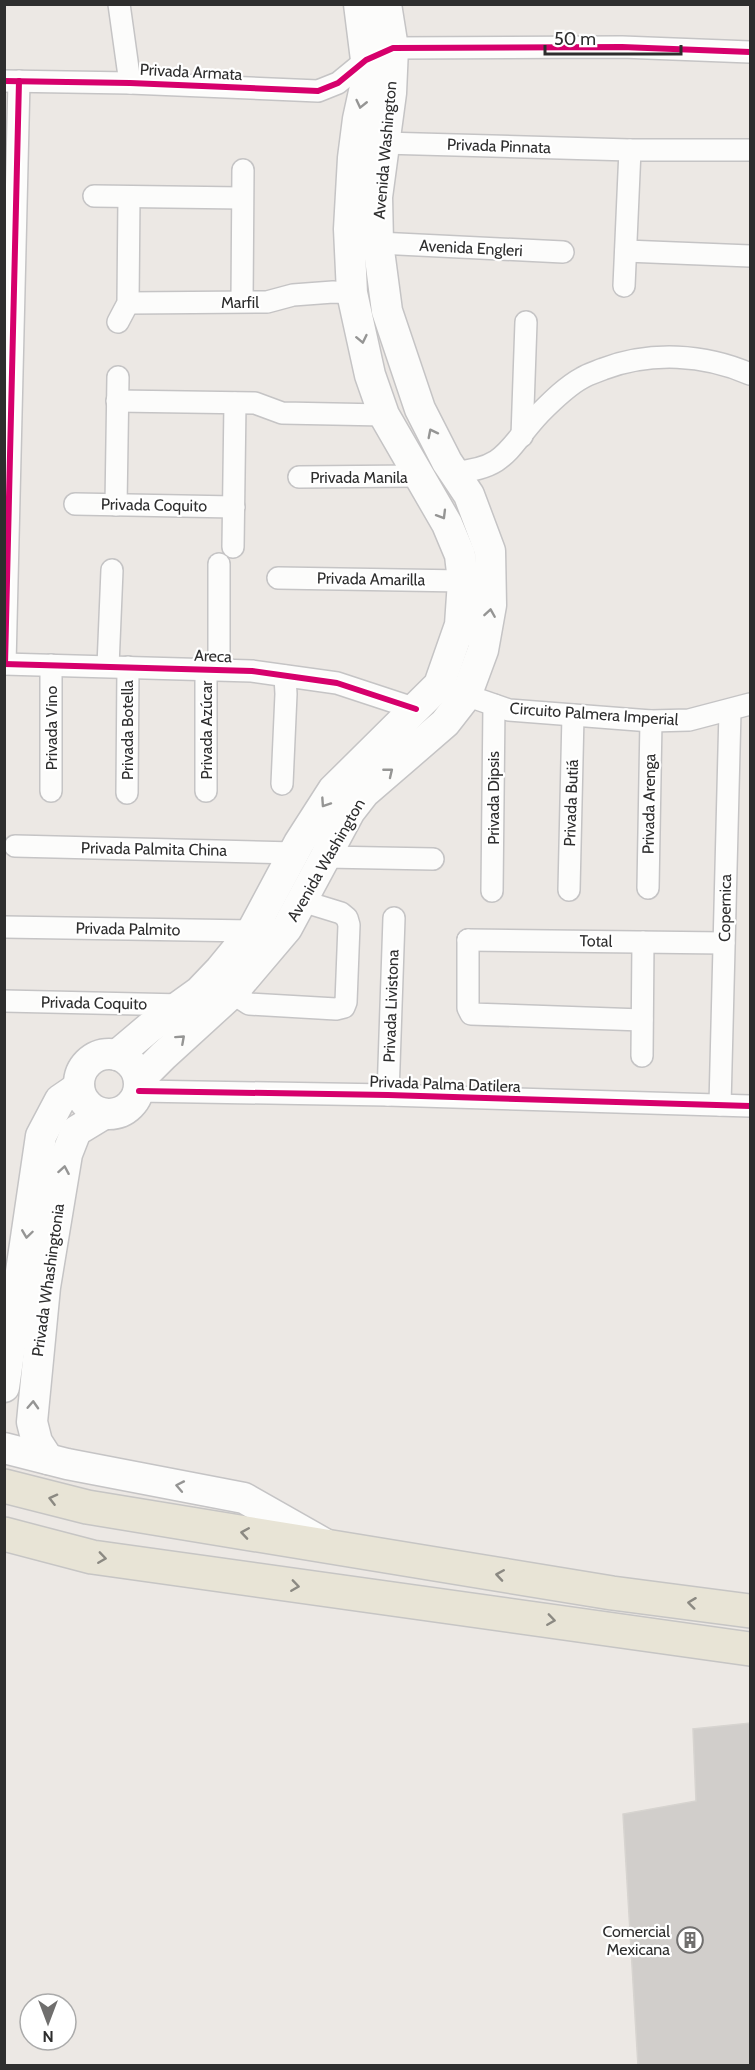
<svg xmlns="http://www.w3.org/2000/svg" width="755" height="2070" viewBox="0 0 755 2070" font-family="Cabin,sans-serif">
  <defs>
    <filter id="shadow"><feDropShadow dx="3.5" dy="6" stdDeviation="1.5" flood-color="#0004"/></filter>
  </defs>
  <rect width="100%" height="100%" fill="#ece8e4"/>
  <polygon fill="#d1cecb" stroke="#d7d4d0" stroke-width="1.5" filter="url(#shadow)" points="750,1723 750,2066 638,2066 623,1814 696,1801 693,1729"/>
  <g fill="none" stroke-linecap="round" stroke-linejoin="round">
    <g stroke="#c5c4c5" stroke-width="24">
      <g id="minor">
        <polyline points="119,4 130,83"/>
        <polyline points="4,81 130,83 318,91 338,83 366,60 393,48 622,47 750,52"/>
        <polyline points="383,143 630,150 750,150"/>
        <polyline points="94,196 242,198"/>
        <polyline points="378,243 563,252"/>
        <polyline points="626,251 750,256"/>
        <polyline points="624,286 630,150"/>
        <polyline points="242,301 243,170"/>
        <polyline points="128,303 267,302 293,295 333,292 352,293"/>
        <polyline points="118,322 128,303 129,197"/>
        <polyline points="117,401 255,403 282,413 384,415"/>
        <polyline points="522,436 526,322"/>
        <path d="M454 472C507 469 508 447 540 413 552 401 567 386 582 378 588 374 596 372 603 369 651 351 704 354 750 374"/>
        <polyline points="299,477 419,476"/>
        <polyline points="75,504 234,507"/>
        <polyline points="116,505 118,377"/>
        <polyline points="233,547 235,403"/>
        <polyline points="219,564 219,669"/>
        <polyline points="278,578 463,581"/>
        <polyline points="4,664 252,671 337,683 416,709"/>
        <polyline points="5,664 19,81"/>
        <polyline points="51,665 51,791"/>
        <polyline points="108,666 112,570"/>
        <polyline points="206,669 206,791"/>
        <polyline points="454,691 509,710 651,721 689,720 750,704"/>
        <polyline points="282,784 286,694 285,676"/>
        <polyline points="127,793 128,667"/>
        <polyline points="15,846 294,853"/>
        <polyline points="326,857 433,859"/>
        <polyline points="648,888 651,721"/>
        <polyline points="569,890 573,715"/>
        <polyline points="492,891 494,705"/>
        <polyline points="4,927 252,931"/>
        <polyline points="468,940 724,943"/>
        <polyline points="468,940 468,1008 471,1014 642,1020"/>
        <polyline points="232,993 249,1004 336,1009 344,1007 346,1002 349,925 347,918 341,913 302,901"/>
        <polyline points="4,1001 183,1005"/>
        <polyline points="642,1056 643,942"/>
        <polyline points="139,1091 388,1095 750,1106"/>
        <polyline points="388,1095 394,918"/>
        <polyline points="720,1105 730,711"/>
      </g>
    </g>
    <g stroke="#c5c4c5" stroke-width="33">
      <g id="secondary">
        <circle cx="109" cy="1084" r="30"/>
        <polyline points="117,1055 149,1028 199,992 220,970 252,931 299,843 333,790 439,685 460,625 463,581 460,555 447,524 384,415 370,375 352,293 349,229 353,158 358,119 365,87 366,60 359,4"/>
        <polyline points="139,1080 163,1056 232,993 287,928 350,811 364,793 445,723 466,696 483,650 491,605 490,551 469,495 447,462 420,409 387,311 378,243 377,197 391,93 393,48 386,4"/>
        <polyline points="4,1387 41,1136 60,1100 79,1087"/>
        <polyline points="4,1448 67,1464 244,1498 325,1544"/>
        <polyline points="48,1459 37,1442 32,1422 45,1287 67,1154 76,1131 104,1114"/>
      </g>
    </g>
    <g stroke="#c6c5c4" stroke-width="36">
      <g id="primary">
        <polyline points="4,1486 87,1507 612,1593 750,1611"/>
        <polyline points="4,1534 92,1557 750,1649"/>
      </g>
    </g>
    <use href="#minor" stroke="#fcfcfb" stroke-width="21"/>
    <use href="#secondary" stroke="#fcfcfb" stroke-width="30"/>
    <use href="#primary" stroke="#e8e4d6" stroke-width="33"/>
    <g stroke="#fff" stroke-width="10">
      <g id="cycleway">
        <polyline points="4,81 130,83 318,91 338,83 366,60 393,48 622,47 750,52"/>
        <polyline points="4,664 252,671 337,683 416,709"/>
        <polyline points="5,664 19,81"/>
        <polyline points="139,1091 388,1095 750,1106"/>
      </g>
    </g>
    <use href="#cycleway" stroke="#d6006c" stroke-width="6"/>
  </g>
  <defs><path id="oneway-chevron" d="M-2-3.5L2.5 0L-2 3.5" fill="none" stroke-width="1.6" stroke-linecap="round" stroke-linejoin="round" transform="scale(1.5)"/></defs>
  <g stroke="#959594">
    <use href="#oneway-chevron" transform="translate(361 104) rotate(103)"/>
    <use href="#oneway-chevron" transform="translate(362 339) rotate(78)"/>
    <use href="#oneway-chevron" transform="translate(432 433) rotate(-117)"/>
    <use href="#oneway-chevron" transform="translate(442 515) rotate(59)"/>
    <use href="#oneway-chevron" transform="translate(490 613) rotate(-81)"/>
    <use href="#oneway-chevron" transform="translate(389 772) rotate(-39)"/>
    <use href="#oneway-chevron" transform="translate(325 803) rotate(124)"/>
    <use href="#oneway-chevron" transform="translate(181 1039) rotate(-42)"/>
    <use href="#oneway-chevron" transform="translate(64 1170) rotate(-80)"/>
    <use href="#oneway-chevron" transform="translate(27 1234) rotate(98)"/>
    <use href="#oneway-chevron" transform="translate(33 1405) rotate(-87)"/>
    <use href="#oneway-chevron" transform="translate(180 1486) rotate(-169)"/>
  </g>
  <g stroke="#8b8982">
    <use href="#oneway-chevron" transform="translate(53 1499) rotate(-166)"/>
    <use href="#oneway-chevron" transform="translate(245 1533) rotate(-171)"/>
    <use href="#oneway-chevron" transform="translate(102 1558) rotate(8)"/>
    <use href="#oneway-chevron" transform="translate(500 1575) rotate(-171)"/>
    <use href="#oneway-chevron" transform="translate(295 1586) rotate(8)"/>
    <use href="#oneway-chevron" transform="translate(692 1603) rotate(-173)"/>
    <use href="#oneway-chevron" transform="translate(551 1620) rotate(8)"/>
  </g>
  <defs>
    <g id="building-ring" transform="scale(1.35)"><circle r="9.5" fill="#fff" stroke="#706f6e" stroke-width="1.5"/><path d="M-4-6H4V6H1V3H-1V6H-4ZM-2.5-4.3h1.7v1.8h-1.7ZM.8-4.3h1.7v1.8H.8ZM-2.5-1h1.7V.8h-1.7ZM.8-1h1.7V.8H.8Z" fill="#706f6e"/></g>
  </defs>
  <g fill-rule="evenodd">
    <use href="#building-ring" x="690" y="1940"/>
  </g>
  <g text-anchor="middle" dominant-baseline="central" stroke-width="4.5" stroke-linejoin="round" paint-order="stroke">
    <g font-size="16" fill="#2e2e2e" stroke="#fff">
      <text transform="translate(191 72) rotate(3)">Privada Armata</text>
      <text transform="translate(499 146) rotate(2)">Privada Pinnata</text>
      <text transform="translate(385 150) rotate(-85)">Avenida Washington</text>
      <text transform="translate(471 248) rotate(3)">Avenida Engleri</text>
      <text x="240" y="302">Marfil</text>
      <text x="359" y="477">Privada Manila</text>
      <text transform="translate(154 505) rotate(1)">Privada Coquito</text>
      <text transform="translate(371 579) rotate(1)">Privada Amarilla</text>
      <text transform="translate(213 656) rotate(2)">Areca</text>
      <text transform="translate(594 714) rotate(4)">Circuito Palmera Imperial</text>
      <text transform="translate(51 728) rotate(-90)">Privada Vino</text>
      <text transform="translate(127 730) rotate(-90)">Privada Botella</text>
      <text transform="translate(206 730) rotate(-90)">Privada Azúcar</text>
      <text transform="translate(493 798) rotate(-90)">Privada Dipsis</text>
      <text transform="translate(571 803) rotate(-88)">Privada Butiá</text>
      <text transform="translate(649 804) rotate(-89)">Privada Arenga</text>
      <text transform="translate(154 849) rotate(1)">Privada Palmita China</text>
      <text transform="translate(326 860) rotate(-60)">Avenida Washington</text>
      <text transform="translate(725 908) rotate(-89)">Copernica</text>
      <text transform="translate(128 929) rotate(1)">Privada Palmito</text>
      <text transform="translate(596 941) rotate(1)">Total</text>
      <text transform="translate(94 1003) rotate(1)">Privada Coquito</text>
      <text transform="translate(391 1006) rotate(-88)">Privada Livistona</text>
      <text transform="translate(445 1084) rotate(2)">Privada Palma Datilera</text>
      <text transform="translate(48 1280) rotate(-82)">Privada Whashingtonia</text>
    </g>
    <g font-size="16" fill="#2e2e2e" stroke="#fff" text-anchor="end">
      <text x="670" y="1931">Comercial<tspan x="670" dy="18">Mexicana</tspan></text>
    </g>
  </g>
  <rect width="755" height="2070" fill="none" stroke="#2e2e2e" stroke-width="12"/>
  <g transform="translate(48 2022) rotate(180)"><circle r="28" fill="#ffffff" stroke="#ababab" stroke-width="1.5"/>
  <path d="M0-4.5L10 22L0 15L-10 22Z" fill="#706f6e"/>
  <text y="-9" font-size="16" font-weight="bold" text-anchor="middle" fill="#2e2e2e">N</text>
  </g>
  <path d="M545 45v9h136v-9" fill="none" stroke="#2e2e2e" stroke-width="3"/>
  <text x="554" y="45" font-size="18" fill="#2e2e2e" stroke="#ffffff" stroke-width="4.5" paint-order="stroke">50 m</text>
</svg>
